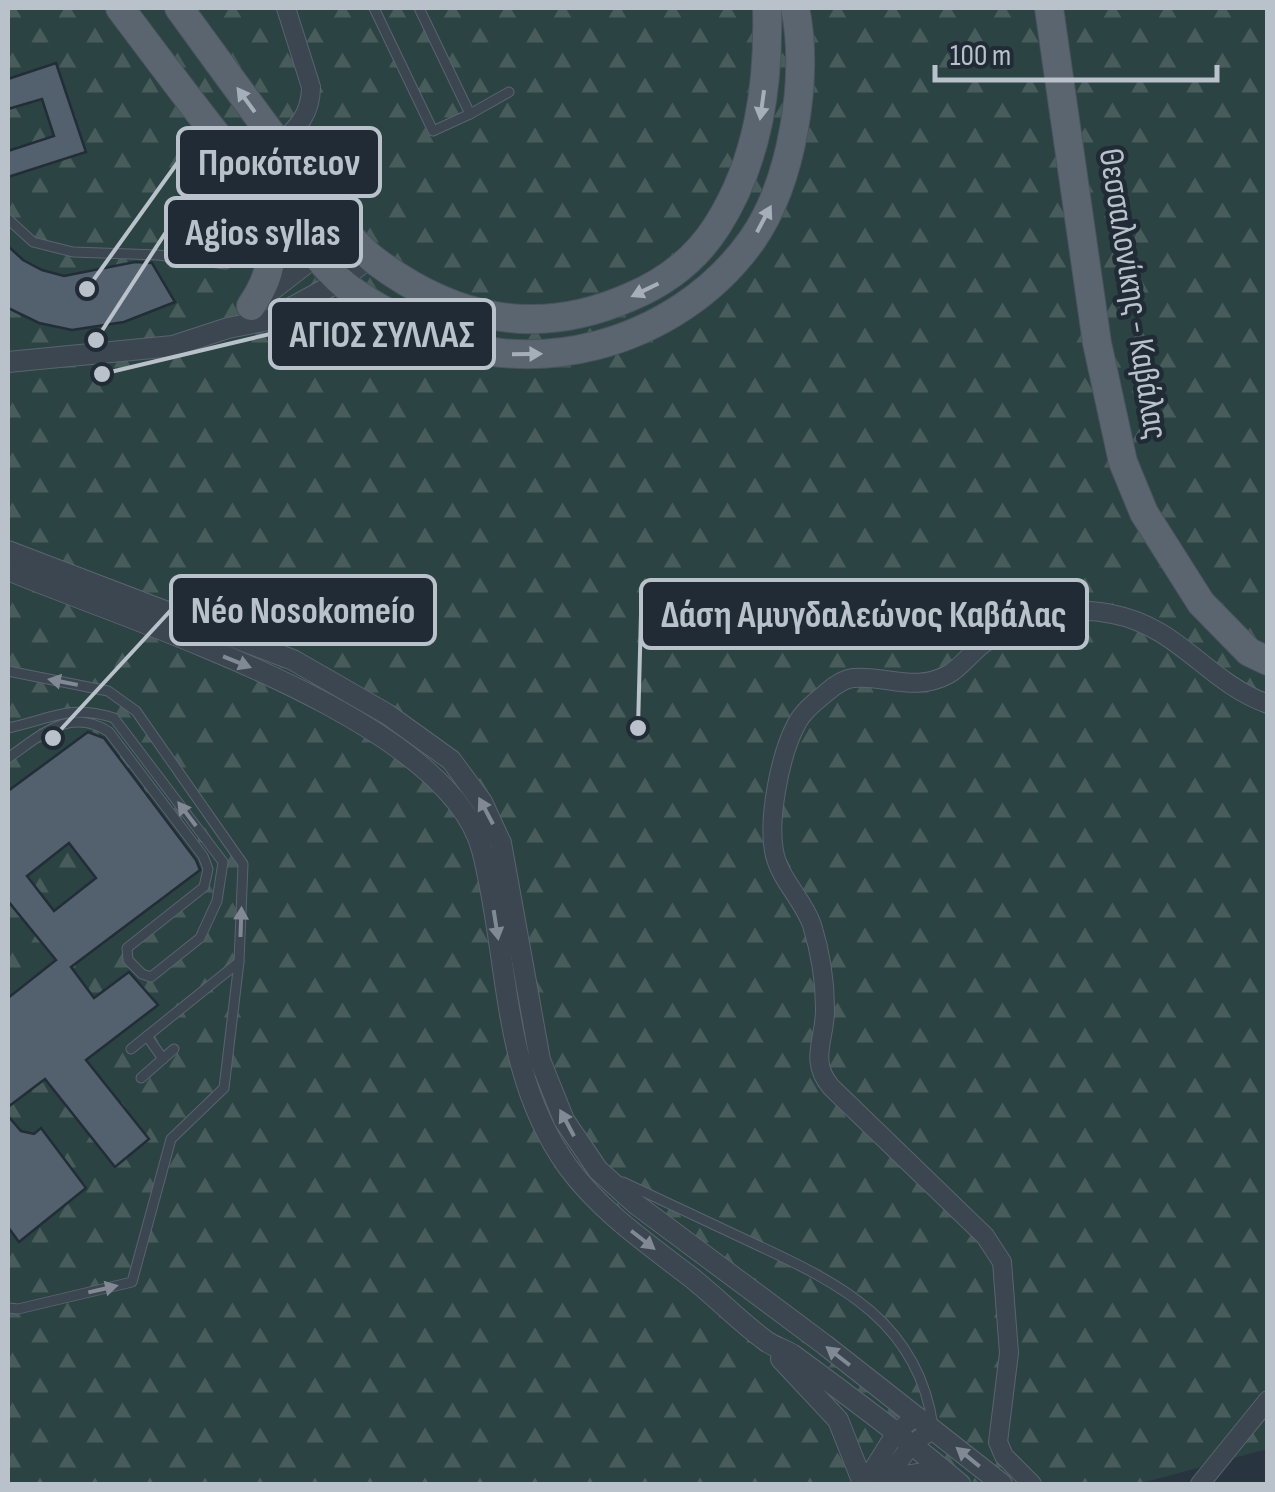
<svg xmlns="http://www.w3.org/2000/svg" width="1275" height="1492" viewBox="0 0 1275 1492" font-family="'Sofia Sans Condensed',sans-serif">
  <defs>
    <pattern id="forest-firs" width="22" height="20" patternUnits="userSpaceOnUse" patternTransform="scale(2.5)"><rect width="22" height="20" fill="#2b4342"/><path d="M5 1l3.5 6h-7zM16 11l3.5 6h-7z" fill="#485c5c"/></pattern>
  </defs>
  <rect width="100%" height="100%" fill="#283540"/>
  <polygon fill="url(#forest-firs)" points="8,8 1267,8 1267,1449 1138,1484 8,1484"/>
  <g fill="#53606e" stroke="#232d38" stroke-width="2.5" fill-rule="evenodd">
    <polygon points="56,63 86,152 8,177 8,151 54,136 42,99 8,109 8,79"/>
    <polygon points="8,246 23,260 42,270 64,276 135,262 152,263 175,302 124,322 72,330 39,323 8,308"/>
    <path d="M88 732 104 738 196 860 200 870 71 967 94 998 129 972 158 1005 86 1060 149 1139 115 1167 45 1079 8 1107V998L56 960 8 901V791ZM69 843 96 878 54 911 27 876Z"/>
    <polygon points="8,1116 21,1131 34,1134 41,1128 86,1188 19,1242 8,1227"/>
  </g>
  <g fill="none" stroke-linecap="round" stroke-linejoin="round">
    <g stroke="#5a646e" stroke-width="11">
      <g id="service">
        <polyline points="374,8 433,131 470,114 419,8"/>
        <polyline points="470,114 509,92"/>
        <polyline points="8,219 33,242 73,252 158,255 225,264 233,261 237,253 231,225"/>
        <polyline points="8,671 108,691 136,711 243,864 239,962 224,1088 171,1139 132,1282 18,1309 8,1308"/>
        <path d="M8 728C51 719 69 704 114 718L223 862 217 901 200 938 151 977 142 974 128 960 127 948 204 887 208 869 203 856 109 732C70 706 40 736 8 758"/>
        <polyline points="147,1036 163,1059"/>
        <polyline points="131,1049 239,962"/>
        <polyline points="141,1078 174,1049"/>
        <path d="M623 1182C667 1203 711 1223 755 1244 841 1284 918 1322 933 1426"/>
      </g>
    </g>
    <g stroke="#5a646e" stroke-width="20">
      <g id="minor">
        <path d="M279 145C297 128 311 114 311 87L286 8"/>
        <polyline points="864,1484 895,1434 915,1416"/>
        <polyline points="883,1484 911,1445 933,1429"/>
        <path d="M1032 1484 1004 1456 998 1442 1009 1353 1002 1262 985 1236 831 1087C808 1060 826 1038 825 1008 825 981 820 951 812 925 803 899 779 879 774 851 768 818 780 755 796 725 802 712 815 702 827 692 834 686 843 679 853 678 887 675 915 693 949 674 961 667 971 653 983 644 1019 618 1068 604 1112 614 1180 627 1205 681 1268 704"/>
        <polyline points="1200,1484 1268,1400"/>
      </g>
    </g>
    <g stroke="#5a646e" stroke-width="22">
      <g id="tertiary">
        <polyline points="255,303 347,232"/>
        <polyline points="8,362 173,346 228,328 269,320 340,281 370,257"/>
        <polyline points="8,551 293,660 387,714 451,760 482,802 501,843 540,1060 564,1120 598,1170 637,1205 825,1345 1002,1484"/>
        <path d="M8 570C128 621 447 716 482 850 510 958 500 1073 568 1167 601 1212 648 1244 692 1278 717 1298 740 1322 766 1341 774 1347 784 1349 793 1355 849 1396 907 1439 960 1484"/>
        <polyline points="781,1359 838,1420 863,1483"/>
        <polyline points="887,1479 923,1473 948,1481"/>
      </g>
    </g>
    <g stroke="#49525d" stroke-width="30">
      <g id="primary">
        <path d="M120 8C174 80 229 154 288 222 305 241 320 262 338 279 357 297 385 311 408 324 523 388 677 346 752 240 792 183 810 76 795 8"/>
        <path d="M179 8C222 67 265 127 310 185 329 211 349 240 374 260 454 320 537 338 630 297 666 282 696 259 717 226 759 160 769 84 767 8"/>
        <polyline points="1049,8 1097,343 1123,462 1144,513 1201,603 1249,652 1268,661"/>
        <path d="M251 306C282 261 270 240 254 192"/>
      </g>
    </g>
    <use href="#service" stroke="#3c4650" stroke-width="9"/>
    <use href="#minor" stroke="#3c4650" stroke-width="18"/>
    <use href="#tertiary" stroke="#3c4650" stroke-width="20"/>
    <use href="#primary" stroke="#5a6570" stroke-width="28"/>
  </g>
  <defs><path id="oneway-solid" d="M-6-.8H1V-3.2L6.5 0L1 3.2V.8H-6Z" transform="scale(2.5)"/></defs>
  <g fill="#a6afb9">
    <use href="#oneway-solid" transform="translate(246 100) rotate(-126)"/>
    <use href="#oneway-solid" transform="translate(762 105) rotate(98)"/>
    <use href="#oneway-solid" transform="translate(764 219) rotate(-62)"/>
    <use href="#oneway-solid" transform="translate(645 290) rotate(154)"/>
    <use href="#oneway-solid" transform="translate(527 354) rotate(-1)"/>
  </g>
  <g fill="#818a94">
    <use href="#oneway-solid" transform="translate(237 662) rotate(22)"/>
    <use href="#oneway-solid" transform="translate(63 682) rotate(-169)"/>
    <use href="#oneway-solid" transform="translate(486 811) rotate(-118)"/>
    <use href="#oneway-solid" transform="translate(187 814) rotate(-127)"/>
    <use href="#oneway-solid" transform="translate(241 922) rotate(-88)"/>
    <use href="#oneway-solid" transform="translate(496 925) rotate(81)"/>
    <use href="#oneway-solid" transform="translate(567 1123) rotate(-118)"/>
    <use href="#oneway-solid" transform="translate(643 1240) rotate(38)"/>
    <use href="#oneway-solid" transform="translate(103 1289) rotate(-13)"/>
    <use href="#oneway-solid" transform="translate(838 1356) rotate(-142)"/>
    <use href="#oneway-solid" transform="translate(968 1457) rotate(-141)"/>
  </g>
  <g text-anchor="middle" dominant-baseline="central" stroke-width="9" stroke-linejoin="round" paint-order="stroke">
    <g font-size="35" fill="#b9c1cb" stroke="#212b36">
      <text transform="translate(1133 294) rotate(81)">Θεσσαλονίκης - Καβάλας</text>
    </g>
  </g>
  <path fill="none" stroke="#b9c1cb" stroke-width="4" d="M87 289L178 162M96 340L166 232M102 374L270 334M53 738L171 610M638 728L641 614"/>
  <g fill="#b9c1cb" stroke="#212b36" stroke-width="4">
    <circle cx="87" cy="289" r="10"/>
    <circle cx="96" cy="340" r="10"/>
    <circle cx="102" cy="374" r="10"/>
    <circle cx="53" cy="738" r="10"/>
    <circle cx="638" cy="728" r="10"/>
  </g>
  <g fill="#212b36" stroke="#b9c1cb" stroke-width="4">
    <rect x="178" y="128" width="202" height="68" rx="10"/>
    <rect x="166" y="198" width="195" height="68" rx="10"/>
    <rect x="270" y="300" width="224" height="68" rx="10"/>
    <rect x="171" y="576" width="264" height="68" rx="10"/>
    <rect x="641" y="580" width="446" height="68" rx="10"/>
  </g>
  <g font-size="38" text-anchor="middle" font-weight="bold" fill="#b9c1cb">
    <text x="279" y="175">Προκόπειον</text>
    <text x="263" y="245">Agios syllas</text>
    <text x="382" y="347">ΑΓΙΟΣ ΣΥΛΛΑΣ</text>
    <text x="303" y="623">Néo Nosokomeío</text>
    <text x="864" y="627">Δάση Αμυγδαλεώνος Καβάλας</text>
  </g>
  <rect width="1275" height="1492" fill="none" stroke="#b9c1cb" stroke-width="20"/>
  <path d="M935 65v15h282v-15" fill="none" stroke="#b9c1cb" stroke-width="5"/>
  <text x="950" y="65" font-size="30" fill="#b9c1cb" stroke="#212b36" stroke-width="8" paint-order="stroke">100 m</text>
</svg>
